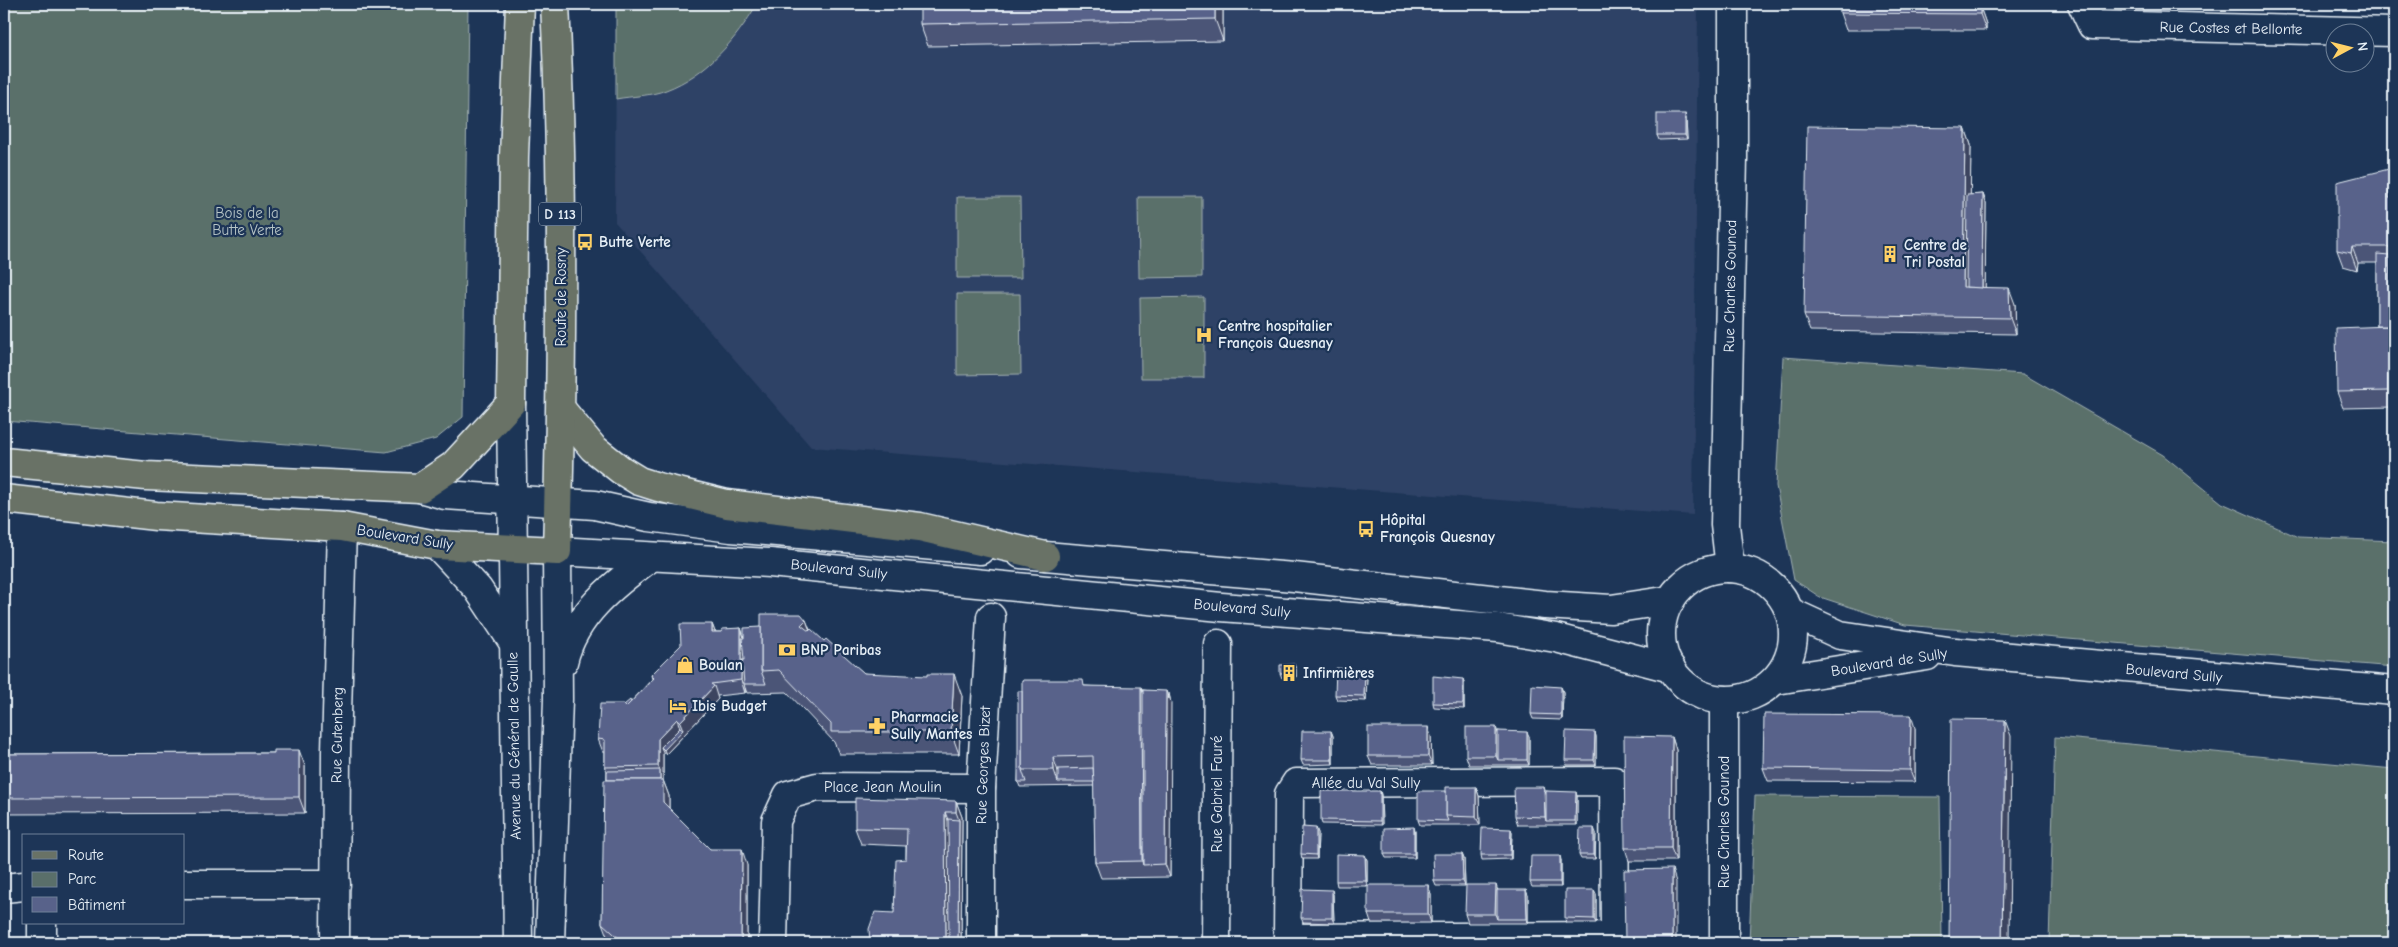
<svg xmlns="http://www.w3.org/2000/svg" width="2398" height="947" viewBox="0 0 2398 947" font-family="'Comic Neue',sans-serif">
  <rect width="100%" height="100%" fill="#1d3557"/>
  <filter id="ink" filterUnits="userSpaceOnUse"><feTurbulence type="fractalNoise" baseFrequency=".02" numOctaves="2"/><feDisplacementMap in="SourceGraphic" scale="10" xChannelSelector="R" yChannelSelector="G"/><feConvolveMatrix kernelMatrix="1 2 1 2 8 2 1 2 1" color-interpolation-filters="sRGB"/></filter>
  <g filter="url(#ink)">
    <polygon fill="#2f4266" points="616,4 1698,4 1693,515 811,447 615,222"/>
    <g fill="#5a6f6a" stroke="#a1b0b1">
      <polygon points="4,4 468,4 463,417 436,439 386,452 4,421"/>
      <path d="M616 4H757C736 40 706 75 666 90 651 96 632 96 616 99Z"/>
      <polygon points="957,197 1020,197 1021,278 957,278"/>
      <polygon points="1138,197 1202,197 1202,277 1139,278"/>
      <polygon points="957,294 1020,294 1021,374 957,375"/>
      <polygon points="1204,297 1204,378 1141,378 1140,298"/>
      <polygon points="1783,357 2023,374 2163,455 2222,503 2298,537 2394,541 2394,667 1905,625 1820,597 1794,580 1776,486"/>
      <polygon points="2055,737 2394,769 2394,943 2049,943"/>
      <polygon points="1755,796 1940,797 1942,942 1749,943"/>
    </g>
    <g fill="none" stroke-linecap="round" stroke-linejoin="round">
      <g stroke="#e8f1f8" stroke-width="31">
        <g id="street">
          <polyline points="2082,4 2092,25 2394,32"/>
          <polyline points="1730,568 1725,525 1733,158 1733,4"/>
          <polyline points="184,884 336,884"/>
          <polyline points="4,888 24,886"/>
          <polyline points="42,923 42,943"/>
          <polyline points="1615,936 1288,938 1289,794 1296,783 1614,781 1615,936 1615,943"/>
          <polyline points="335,943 336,752 342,527"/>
          <polyline points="773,943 776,821 788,795 817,787 981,788"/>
          <polyline points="981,943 981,788 991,617"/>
          <polyline points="1216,943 1218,644"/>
          <polyline points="1724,943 1724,700"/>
        </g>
      </g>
      <g stroke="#e8f1f8" stroke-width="31">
        <g id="secondary">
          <polyline points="511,403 518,943"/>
          <polyline points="420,488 445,495 595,505 649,517 731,528 980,550"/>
          <polyline points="437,545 478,589 513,642"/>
          <polyline points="1021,554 1294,577 1545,605 1611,609 1671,600"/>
          <circle cx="1727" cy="634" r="66"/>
          <polyline points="1790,612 1840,635 1955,652 2394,691"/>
          <path d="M563 662C574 615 614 584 651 557"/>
          <polyline points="1776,680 1927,656"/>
          <polyline points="550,943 558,699 557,551 770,563 1221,607 1498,628 1556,638 1671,668"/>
        </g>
      </g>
      <g stroke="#e8f1f8" stroke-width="31">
        <g id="primary">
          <polyline points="561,409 593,448 621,470 639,481 658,487 727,504 920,527 1045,556"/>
          <polyline points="4,462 146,476 420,488 453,466 511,403 514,156 520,4"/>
          <path d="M4 499 156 516 342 527 437 545 557 551C562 369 564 186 555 4"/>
        </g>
      </g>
      <use href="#street" stroke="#1d3557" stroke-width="28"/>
      <use href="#secondary" stroke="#1d3557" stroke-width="28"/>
      <use href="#primary" stroke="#697266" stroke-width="28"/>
    </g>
    <g fill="#4c5477" stroke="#e8f1f8">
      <polygon points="1223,4 1223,41 928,46 920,24"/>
      <polygon points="1848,4 1982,4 1982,6 1976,6 1976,7 1980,7 1986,24 1986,30 1846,30 1840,13 1848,5"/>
      <polygon points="1686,118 1687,139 1659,140 1657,135"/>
      <polygon points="1965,128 1971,145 1970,195 1983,194 1986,203 1985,288 2015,304 2016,334 1810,331 1804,315"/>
      <polygon points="2389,169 2394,185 2394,407 2343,408 2337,392 2377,326 2377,263 2358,263 2357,270 2343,266 2337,250"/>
      <polygon points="806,620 810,630 824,641 864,673 962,696 959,754 839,754 834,742 787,692 747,693 745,688 745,693 717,696 718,699 666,754 663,752 663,780 669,796 669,808 710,849 747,865 747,943 613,943 608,939 602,923 607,771 605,767 605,752 603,752 598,739 624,705 631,702 652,679 651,675 712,624 715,632 722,632 741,628 744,638 761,627"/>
      <polygon points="1296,669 1296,677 1282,678 1280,673"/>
      <polygon points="1367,675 1366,701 1337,700 1335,695"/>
      <polygon points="1463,679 1464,683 1464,709 1434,707 1433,703"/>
      <polygon points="1085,686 1143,690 1167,693 1170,698 1170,877 1101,878 1095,862 1094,786 1020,787 1018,782 1022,691"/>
      <polygon points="1561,687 1563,692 1562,720 1533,719 1531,714"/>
      <polygon points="1915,728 1915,782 1768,781 1763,768"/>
      <polygon points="1331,731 1333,736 1333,764 1303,765 1301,760"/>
      <polygon points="1498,731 1529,736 1529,765 1469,765 1466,756"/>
      <polygon points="1595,732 1596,737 1596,765 1567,765 1565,760"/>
      <polygon points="1431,736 1432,765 1372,765 1368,756"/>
      <polygon points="1672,737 1676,750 1676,861 1629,861 1625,848"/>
      <polygon points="274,753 305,766 305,813 4,814 4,754"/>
      <polygon points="1476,787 1479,796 1480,825 1420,825 1418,820 1446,791"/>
      <polygon points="1380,791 1381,795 1382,825 1322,824 1321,820"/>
      <polygon points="1546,791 1577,796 1577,825 1518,825 1515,816"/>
      <polygon points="956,801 962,817 961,943 870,943 894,913 906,859 906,846 861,844 855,828"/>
      <polygon points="1316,828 1318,833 1317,859 1302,859 1301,854"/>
      <polygon points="1511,829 1512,833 1511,859 1482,860 1481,855"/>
      <polygon points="1415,831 1415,858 1386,858 1384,854"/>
      <polygon points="1596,833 1595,859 1581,859 1579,855"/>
      <polygon points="1462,854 1464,859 1465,886 1436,886 1434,881"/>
      <polygon points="1365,855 1367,860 1367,886 1337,886 1336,881"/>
      <polygon points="1561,860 1561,887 1532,887 1530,882"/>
      <polygon points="1428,885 1431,894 1431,923 1371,923 1368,914"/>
      <polygon points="1497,890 1528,895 1528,923 1468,923 1465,914"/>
      <polygon points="1594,890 1596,894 1596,923 1566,923 1565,918"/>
      <polygon points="1333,894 1334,923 1303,922 1301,918"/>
    </g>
    <g fill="#3e4561" stroke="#e8f1f8">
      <polygon points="1215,4 1223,4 1223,41 1215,19"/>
      <polygon points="1970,4 1975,4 1976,14 1970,7"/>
      <polygon points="1980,7 1986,24 1986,30 1980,14"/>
      <polygon points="1685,114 1686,118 1687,139 1685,135"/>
      <polygon points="1965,128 1971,145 1969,295 1963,287"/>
      <polygon points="2389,169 2394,185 2394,212 2389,198"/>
      <polygon points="1983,194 1986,203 1985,304 1982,295"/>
      <polygon points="2352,247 2358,263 2357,270 2351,253"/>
      <polygon points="2009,288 2015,304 2016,334 2010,318"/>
      <polygon points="2388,370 2394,387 2391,399 2388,391"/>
      <polygon points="806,620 814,642 801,625"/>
      <polygon points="712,624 717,637 712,632"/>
      <polygon points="741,628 745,641 744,684 745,688 745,693 741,680"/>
      <polygon points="1294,664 1296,669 1296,677 1294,673"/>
      <polygon points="1365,670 1367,675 1366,701 1364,696"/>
      <polygon points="954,674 962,696 959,754 951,732"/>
      <polygon points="1463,679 1464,683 1464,709 1463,704"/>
      <polygon points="714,686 718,699 666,754 664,750 661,747 663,752 663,780 669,796 669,819 663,802 660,787 660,770 658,766 658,739 677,719 681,731 683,730 680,722"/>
      <polygon points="1141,687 1147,703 1143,865 1142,861"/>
      <polygon points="1561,687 1563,692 1562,720 1561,715"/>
      <polygon points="1166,691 1169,699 1169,693 1171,703 1170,877 1165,864"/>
      <polygon points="1911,715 1915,728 1915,782 1910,770"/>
      <polygon points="2005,720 2011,736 2009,943 2002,943"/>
      <polygon points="1428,727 1431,736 1432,765 1428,756"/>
      <polygon points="1496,727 1499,736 1498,760 1496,756"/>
      <polygon points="1331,731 1333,736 1333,764 1332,760"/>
      <polygon points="1527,732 1529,736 1529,765 1527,760"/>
      <polygon points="1595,732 1596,737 1596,765 1594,760"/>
      <polygon points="1672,737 1676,750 1676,861 1671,848"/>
      <polygon points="299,750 305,766 305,813 299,797"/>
      <polygon points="1053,757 1059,774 1058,782 1054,770"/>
      <polygon points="1476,787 1479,796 1480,825 1476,817"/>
      <polygon points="1544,787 1547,796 1546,821 1545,817"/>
      <polygon points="1380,791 1381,795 1382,825 1380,821"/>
      <polygon points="1576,792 1577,796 1577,825 1575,821"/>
      <polygon points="956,801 962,817 961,943 958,943 959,820 956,812"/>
      <polygon points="945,812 951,828 952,943 946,943"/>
      <polygon points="1414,827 1415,831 1415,858 1414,854"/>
      <polygon points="1316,828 1318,833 1317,859 1316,855"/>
      <polygon points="1594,828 1596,833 1595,859 1594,855"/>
      <polygon points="1511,829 1512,833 1511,859 1510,855"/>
      <polygon points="742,849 747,865 747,943 741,943"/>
      <polygon points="1462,854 1464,859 1465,886 1463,881"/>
      <polygon points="1365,855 1367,860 1367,886 1366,881"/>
      <polygon points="1560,856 1561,860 1561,887 1560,882"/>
      <polygon points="1672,869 1676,882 1676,943 1672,943"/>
      <polygon points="1428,885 1431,894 1431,923 1428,914"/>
      <polygon points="1496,885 1499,894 1497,919 1495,914"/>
      <polygon points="1332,890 1333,894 1334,923 1332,918"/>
      <polygon points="1526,890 1528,895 1528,923 1527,919"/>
      <polygon points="1594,890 1596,894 1596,923 1594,919"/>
    </g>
    <g fill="#58628a" stroke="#e8f1f8">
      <polygon points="920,4 1215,4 1215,19 920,24"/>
      <polygon points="1850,4 1970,4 1970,7 1980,7 1980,14 1840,13 1839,5 1850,5"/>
      <rect x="1657" y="114" width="28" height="21"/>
      <polygon points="1807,126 1965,128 1963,287 2009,288 2010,318 1804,315"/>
      <polygon points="2389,169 2389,198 2394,198 2394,370 2388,370 2388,391 2337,392 2336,328 2390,326 2390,247 2352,247 2351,253 2337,250 2337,182"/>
      <polygon points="1983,194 1982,288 1966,287 1967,195"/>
      <polygon points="2377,254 2390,255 2390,326 2377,326"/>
      <rect x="2391" y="378" width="3" height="21"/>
      <polygon points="761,614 801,614 806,620 801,625 809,631 811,629 824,641 826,639 864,673 927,676 927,674 954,674 951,732 831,732 831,724 779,670 761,671"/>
      <polygon points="680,624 712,624 712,632 722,632 722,629 741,628 741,680 711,684 714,686 680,722 677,719 658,739 658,766 605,767 605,740 598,739 600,704 624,704 626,707 654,678 651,675 681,645"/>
      <polygon points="761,627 761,671 766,684 744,684 742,660 744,660 742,638 744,638 744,628"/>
      <polygon points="1294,664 1294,673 1280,673 1280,665"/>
      <polygon points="1336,668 1365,670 1364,696 1335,695"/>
      <polygon points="1433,676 1463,679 1463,704 1433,703"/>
      <polygon points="1022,680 1083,680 1084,686 1141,687 1142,861 1095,862 1093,756 1053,757 1054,770 1022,770"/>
      <polygon points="1532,685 1561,687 1561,715 1531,714"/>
      <polygon points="1143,690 1166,691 1165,864 1143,865"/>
      <polygon points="1018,691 1022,691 1022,770 1026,782 1018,782"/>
      <polygon points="630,700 631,702 626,707 624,705"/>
      <polygon points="1764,714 1911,715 1910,770 1763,768"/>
      <polygon points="1951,719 2005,720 2002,943 1949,943"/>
      <rect x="1368" y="727" width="60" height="29"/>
      <rect x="1466" y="727" width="30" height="29"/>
      <polygon points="680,728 683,730 664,750 661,747"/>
      <polygon points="1302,731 1331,731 1332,760 1301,760"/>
      <polygon points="1498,731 1527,732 1527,760 1498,760"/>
      <polygon points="1566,731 1595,732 1594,760 1565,760"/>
      <polygon points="1624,736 1672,737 1671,848 1625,848"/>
      <polygon points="274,750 299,750 299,797 4,798 4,754 274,753"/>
      <polygon points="1093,768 1094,782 1058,782 1058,769"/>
      <polygon points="660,770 660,780 607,780 607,771"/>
      <polygon points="604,780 663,780 663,802 710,849 742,849 741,943 624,943 602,923"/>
      <polygon points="1446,787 1476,787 1476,817 1446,816"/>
      <polygon points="1514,787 1544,787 1545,817 1515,816"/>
      <polygon points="1321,791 1380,791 1380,821 1321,820"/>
      <polygon points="1418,791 1446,791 1446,816 1448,821 1418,820"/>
      <polygon points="1546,791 1576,792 1575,821 1546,821"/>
      <polygon points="855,798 956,801 956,812 945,812 946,943 870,943 869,929 875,912 894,913 896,860 906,859 907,829 855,828"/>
      <polygon points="948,819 959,820 958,943 949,943"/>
      <polygon points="1302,827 1316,828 1316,855 1301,854"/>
      <polygon points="1414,827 1414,854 1384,854 1384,828"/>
      <polygon points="1482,828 1511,829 1510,855 1481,855"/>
      <polygon points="1580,828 1594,828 1594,855 1579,855"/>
      <polygon points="1336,854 1365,855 1366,881 1336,881"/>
      <polygon points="1433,854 1462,854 1463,881 1434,881"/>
      <polygon points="1531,856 1560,856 1560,882 1530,882"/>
      <polygon points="1672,869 1672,943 1625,943 1624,870"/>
      <rect x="1368" y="885" width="60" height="29"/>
      <polygon points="1466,885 1496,885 1495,914 1465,914"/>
      <polygon points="1302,889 1332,890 1332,918 1301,918"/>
      <polygon points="1497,890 1526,890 1527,919 1497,919"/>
      <polygon points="1565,890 1594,890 1594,919 1565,918"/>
    </g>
  </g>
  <defs>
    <g id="bus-bare" transform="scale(1.35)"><path d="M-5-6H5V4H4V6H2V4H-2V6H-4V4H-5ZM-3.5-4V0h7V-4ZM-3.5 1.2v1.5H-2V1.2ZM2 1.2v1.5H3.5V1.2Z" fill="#ffd166" stroke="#1d3557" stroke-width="2.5" paint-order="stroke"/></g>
    <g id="building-bare" transform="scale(1.35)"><path d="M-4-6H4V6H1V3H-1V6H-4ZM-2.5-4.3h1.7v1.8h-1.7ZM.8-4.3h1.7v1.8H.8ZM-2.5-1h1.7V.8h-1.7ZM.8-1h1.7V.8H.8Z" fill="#ffd166" stroke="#1d3557" stroke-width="2.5" paint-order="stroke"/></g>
    <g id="hospital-bare" transform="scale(1.35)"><path d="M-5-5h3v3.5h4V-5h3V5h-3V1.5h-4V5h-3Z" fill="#ffd166" stroke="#1d3557" stroke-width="2.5" paint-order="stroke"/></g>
    <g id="bank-bare" transform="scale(1.35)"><path d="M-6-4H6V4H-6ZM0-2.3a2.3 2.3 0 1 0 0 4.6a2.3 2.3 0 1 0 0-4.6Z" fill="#ffd166" stroke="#1d3557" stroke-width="2.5" paint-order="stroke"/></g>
    <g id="shop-bare" transform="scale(1.35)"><path d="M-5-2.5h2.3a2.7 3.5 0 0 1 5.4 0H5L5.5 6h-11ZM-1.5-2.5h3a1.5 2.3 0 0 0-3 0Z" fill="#ffd166" stroke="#1d3557" stroke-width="2.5" paint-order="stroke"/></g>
    <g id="hotel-bare" transform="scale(1.35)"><path d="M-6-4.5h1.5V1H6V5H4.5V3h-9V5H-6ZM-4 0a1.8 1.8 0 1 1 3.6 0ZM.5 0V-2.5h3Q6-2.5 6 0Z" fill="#ffd166" stroke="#1d3557" stroke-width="2.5" paint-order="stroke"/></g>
    <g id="pharmacy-bare" transform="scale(1.35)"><path d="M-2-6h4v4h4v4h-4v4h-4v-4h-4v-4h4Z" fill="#ffd166" stroke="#1d3557" stroke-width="2.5" paint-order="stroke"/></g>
  </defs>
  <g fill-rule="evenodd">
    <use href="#bus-bare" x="585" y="242"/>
    <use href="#building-bare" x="1890" y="254"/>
    <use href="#hospital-bare" x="1204" y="335"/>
    <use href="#bus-bare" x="1366" y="529"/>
    <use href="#bank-bare" x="787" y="650"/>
    <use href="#shop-bare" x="685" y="665"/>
    <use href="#building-bare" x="1289" y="673"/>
    <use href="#hotel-bare" x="678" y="706"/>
    <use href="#pharmacy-bare" x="877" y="726"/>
  </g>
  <g text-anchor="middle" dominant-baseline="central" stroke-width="4.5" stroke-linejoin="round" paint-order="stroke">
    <rect fill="#1d3557" stroke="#abb9c8" stroke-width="1" x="539" y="202.5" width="42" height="23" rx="4"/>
    <g font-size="14" font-weight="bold" fill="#e8f1f8">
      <text x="560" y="214">D 113</text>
    </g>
    <g font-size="15" fill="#e8f1f8" stroke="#1d3557">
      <text transform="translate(2231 28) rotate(1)">Rue Costes et Bellonte</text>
      <text transform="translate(1730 286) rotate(-89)">Rue Charles Gounod</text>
      <text transform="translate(561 297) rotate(-90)">Route de Rosny</text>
      <text transform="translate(405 537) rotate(9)">Boulevard Sully</text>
      <text transform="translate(839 569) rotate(6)">Boulevard Sully</text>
      <text transform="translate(1242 608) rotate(5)">Boulevard Sully</text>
      <text transform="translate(1889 662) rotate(-9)">Boulevard de Sully</text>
      <text transform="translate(2174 673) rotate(5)">Boulevard Sully</text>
      <text transform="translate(337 735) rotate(-89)">Rue Gutenberg</text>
      <text transform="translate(514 746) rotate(-91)">Avenue du Général de Gaulle</text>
      <text transform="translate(983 765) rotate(-88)">Rue Georges Bizet</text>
      <text x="1366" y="783">Allée du Val Sully</text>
      <text x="883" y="787">Place Jean Moulin</text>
      <text transform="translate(1217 794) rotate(-90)">Rue Gabriel Fauré</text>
      <text transform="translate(1724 822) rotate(-90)">Rue Charles Gounod</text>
    </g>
    <g font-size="15" fill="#b6c4c6" stroke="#1d3557">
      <text x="247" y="213">Bois de la<tspan x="247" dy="17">Butte Verte</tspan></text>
    </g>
    <g font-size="15" font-weight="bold" fill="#e8f1f8" stroke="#1d3557" text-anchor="start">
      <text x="599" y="242">Butte Verte</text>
      <text x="1904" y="245">Centre de<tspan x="1904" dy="17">Tri Postal</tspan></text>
      <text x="1218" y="326">Centre hospitalier<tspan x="1218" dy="17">François Quesnay</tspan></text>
      <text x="1380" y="520">Hôpital<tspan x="1380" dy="17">François Quesnay</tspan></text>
      <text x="801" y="650">BNP Paribas</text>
      <text x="699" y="665">Boulan</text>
      <text x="1303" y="673">Infirmières</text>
      <text x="692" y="706">Ibis Budget</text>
      <text x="891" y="717">Pharmacie<tspan x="891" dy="17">Sully Mantes</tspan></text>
    </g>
  </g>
  <rect width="2398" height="947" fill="none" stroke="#1d3557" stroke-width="20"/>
  <rect x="10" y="10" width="2378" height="927" fill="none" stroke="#e8f1f8" stroke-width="2" filter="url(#ink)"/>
  <rect x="22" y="834" width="162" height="90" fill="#1d3557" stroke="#6e8097"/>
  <rect x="32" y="851" width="25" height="8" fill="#697266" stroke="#6e8097"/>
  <text x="68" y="860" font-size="15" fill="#e8f1f8">Route</text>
  <rect x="32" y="872" width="25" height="15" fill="#5a6f6a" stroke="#6e8097"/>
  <text x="68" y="884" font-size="15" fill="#e8f1f8">Parc</text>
  <rect x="32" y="897" width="25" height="15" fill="#58628a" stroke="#6e8097"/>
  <text x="68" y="910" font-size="15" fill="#e8f1f8">Bâtiment</text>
  <g transform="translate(2350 48) rotate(83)"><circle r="24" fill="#1d3557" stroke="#6e8097"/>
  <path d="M0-4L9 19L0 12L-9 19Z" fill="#ffd166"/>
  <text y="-8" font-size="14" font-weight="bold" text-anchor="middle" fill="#e8f1f8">N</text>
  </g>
</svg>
